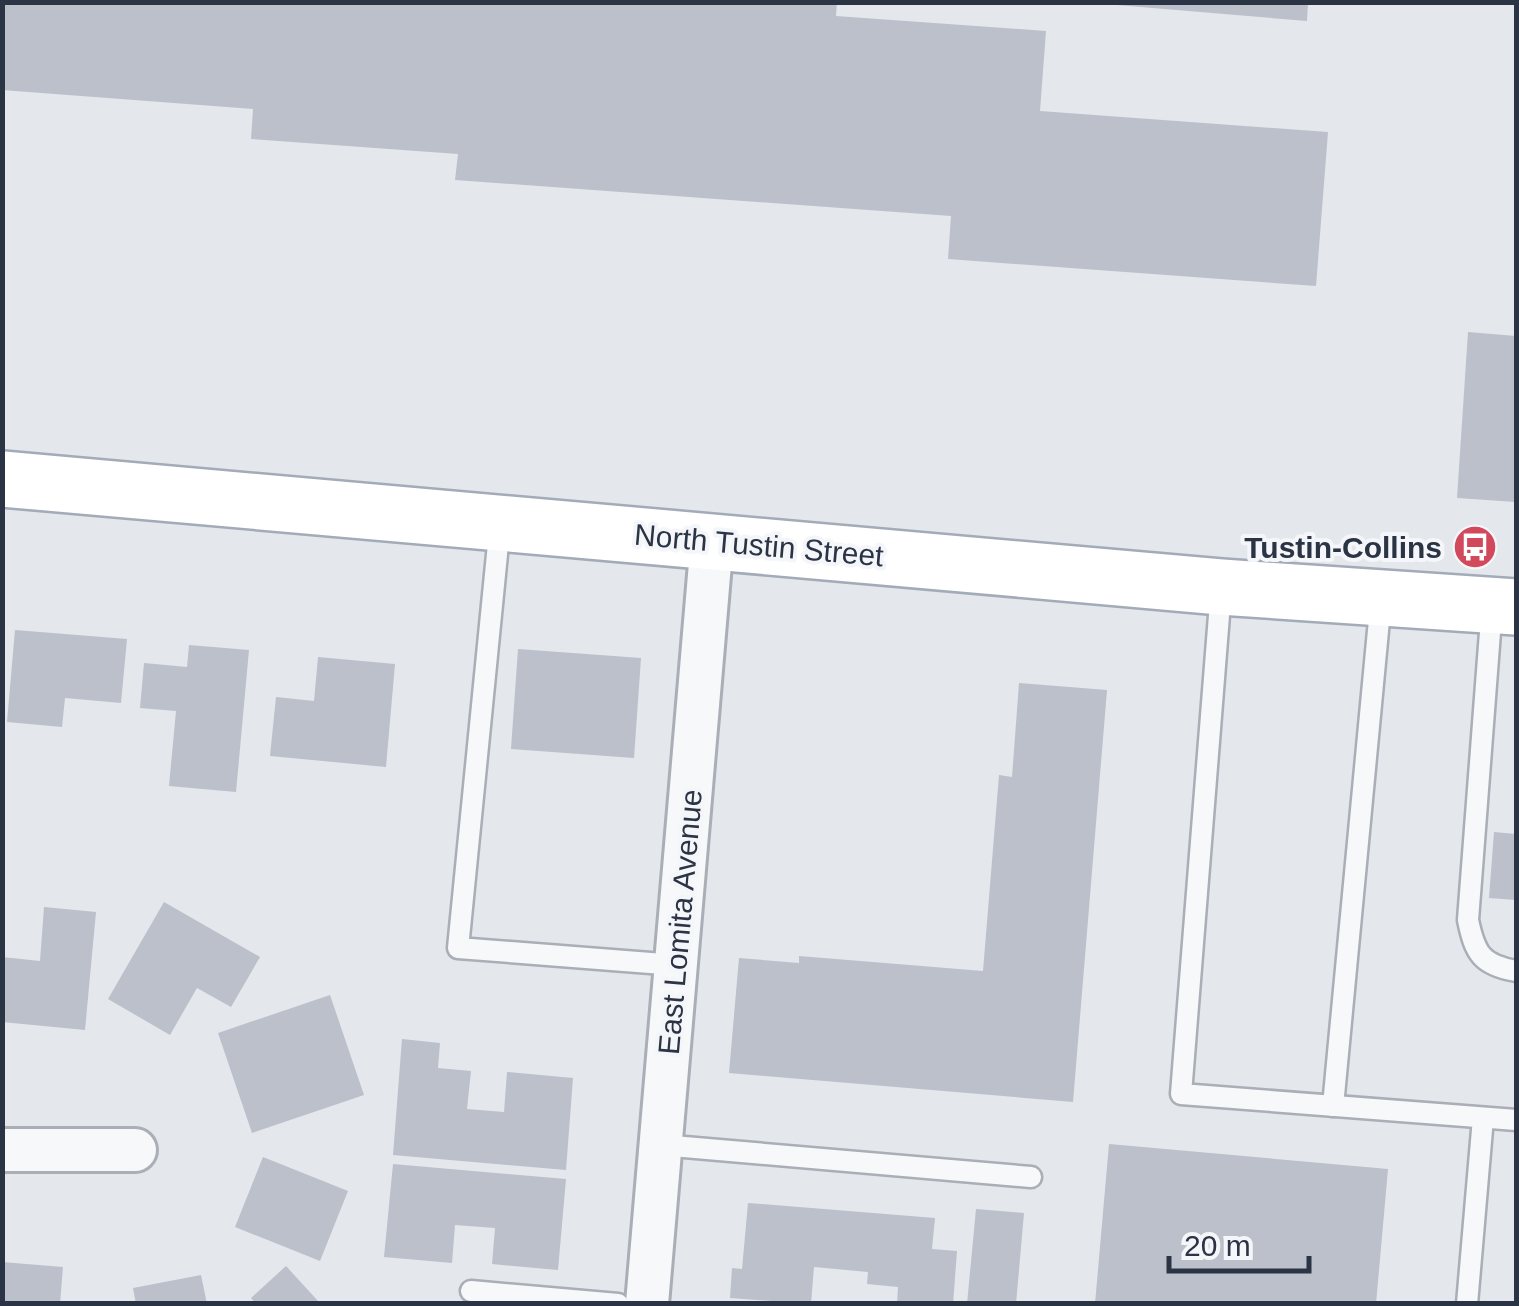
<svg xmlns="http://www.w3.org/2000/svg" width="1519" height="1306" viewBox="0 0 1519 1306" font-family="Helvetica,sans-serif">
  <rect width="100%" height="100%" fill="#e4e7ec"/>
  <g fill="#bbc0ca">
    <polygon points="2,2 837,2 836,16 1046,31 1040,111 1328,132 1316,286 948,259 951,216 455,180 458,154 251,139 253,109 2,90"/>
    <polygon points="1081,2 1308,2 1307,21"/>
    <polygon points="1468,332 1516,336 1516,502 1457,498"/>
    <polygon points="15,630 127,639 121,703 65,698 62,727 7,722"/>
    <polygon points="189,645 249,650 236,792 169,786 176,711 140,708 144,663 187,667"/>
    <polygon points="518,649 641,658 634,758 511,749"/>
    <polygon points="318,657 395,664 386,767 270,756 276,697 314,701"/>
    <polygon points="1019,683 1107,690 1073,1102 729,1073 739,958 799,963 799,956 983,971 999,775 1012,777"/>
    <polygon points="1494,832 1516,834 1516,900 1489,898"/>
    <polygon points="164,902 260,957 231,1007 197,988 170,1035 108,999"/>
    <polygon points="44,907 96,912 85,1030 2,1022 2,957 40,961"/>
    <polygon points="330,995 364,1095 252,1133 218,1033"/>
    <polygon points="402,1039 440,1043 438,1068 471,1071 467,1109 504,1112 507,1072 573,1078 566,1170 393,1155"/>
    <polygon points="1109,1144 1388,1169 1376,1304 1095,1304"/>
    <polygon points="263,1157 348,1191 320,1261 235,1227"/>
    <polygon points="393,1164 566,1179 558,1270 492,1264 495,1228 455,1225 452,1263 384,1257"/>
    <polygon points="748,1203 935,1218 932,1249 957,1251 953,1304 897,1304 898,1287 867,1284 868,1272 814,1267 811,1304 730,1298 732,1268 742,1269"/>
    <polygon points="976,1209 1024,1213 1016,1304 967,1304"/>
    <polygon points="2,1262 63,1267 60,1304 2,1304"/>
    <polygon points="286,1266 318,1301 256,1304 251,1298"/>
    <polygon points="201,1275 207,1304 136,1304 133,1288"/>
  </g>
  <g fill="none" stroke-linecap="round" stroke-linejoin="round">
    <g stroke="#a9aeb7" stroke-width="25">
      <g id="lane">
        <polyline points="500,524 458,948 676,965"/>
        <polyline points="1221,590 1181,1094 1516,1120"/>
        <path d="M1492 606 1468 920C1475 954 1482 965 1516 971"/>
        <polyline points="1333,1106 1381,599"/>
        <polyline points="661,1145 1031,1177"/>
        <polyline points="471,1291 618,1304"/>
        <polyline points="1467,1304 1483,1118"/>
      </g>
    </g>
    <g stroke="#a9aeb7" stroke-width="48">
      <g id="street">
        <polyline points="2,1150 135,1150"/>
        <polyline points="647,1304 712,540"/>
      </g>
    </g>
    <g stroke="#a3abb8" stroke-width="60">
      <polyline id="primary" points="2,479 1221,587 1516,607"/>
    </g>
    <use href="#lane" stroke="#f7f8fa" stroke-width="20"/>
    <use href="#street" stroke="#f7f8fa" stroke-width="42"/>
    <use href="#primary" stroke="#fff" stroke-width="55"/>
  </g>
  <defs>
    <g id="bus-disc" transform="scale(2.25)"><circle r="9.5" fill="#d1495b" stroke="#f4f6f9"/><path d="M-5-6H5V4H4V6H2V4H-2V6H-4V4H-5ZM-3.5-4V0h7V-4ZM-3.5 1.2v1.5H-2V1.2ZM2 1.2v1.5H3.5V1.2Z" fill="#fff"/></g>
  </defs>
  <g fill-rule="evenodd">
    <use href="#bus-disc" x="1475" y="547"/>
  </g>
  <g text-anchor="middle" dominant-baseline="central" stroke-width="8" stroke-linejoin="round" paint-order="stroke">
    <g font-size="30" fill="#2b3445" stroke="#f4f6f9">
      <text transform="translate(759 545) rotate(5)">North Tustin Street</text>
      <text transform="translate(680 922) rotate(-85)">East Lomita Avenue</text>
    </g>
    <g font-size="30" font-weight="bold" fill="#2b3445" stroke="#f4f6f9" text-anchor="end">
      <text x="1442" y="547">Tustin-Collins</text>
    </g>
  </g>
  <rect width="1519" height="1306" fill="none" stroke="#2b3445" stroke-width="10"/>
  <path d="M1169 1256v15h140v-15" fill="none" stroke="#2b3445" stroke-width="5"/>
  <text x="1184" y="1256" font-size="30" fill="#2b3445" stroke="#f4f6f9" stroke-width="8" paint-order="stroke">20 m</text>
</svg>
